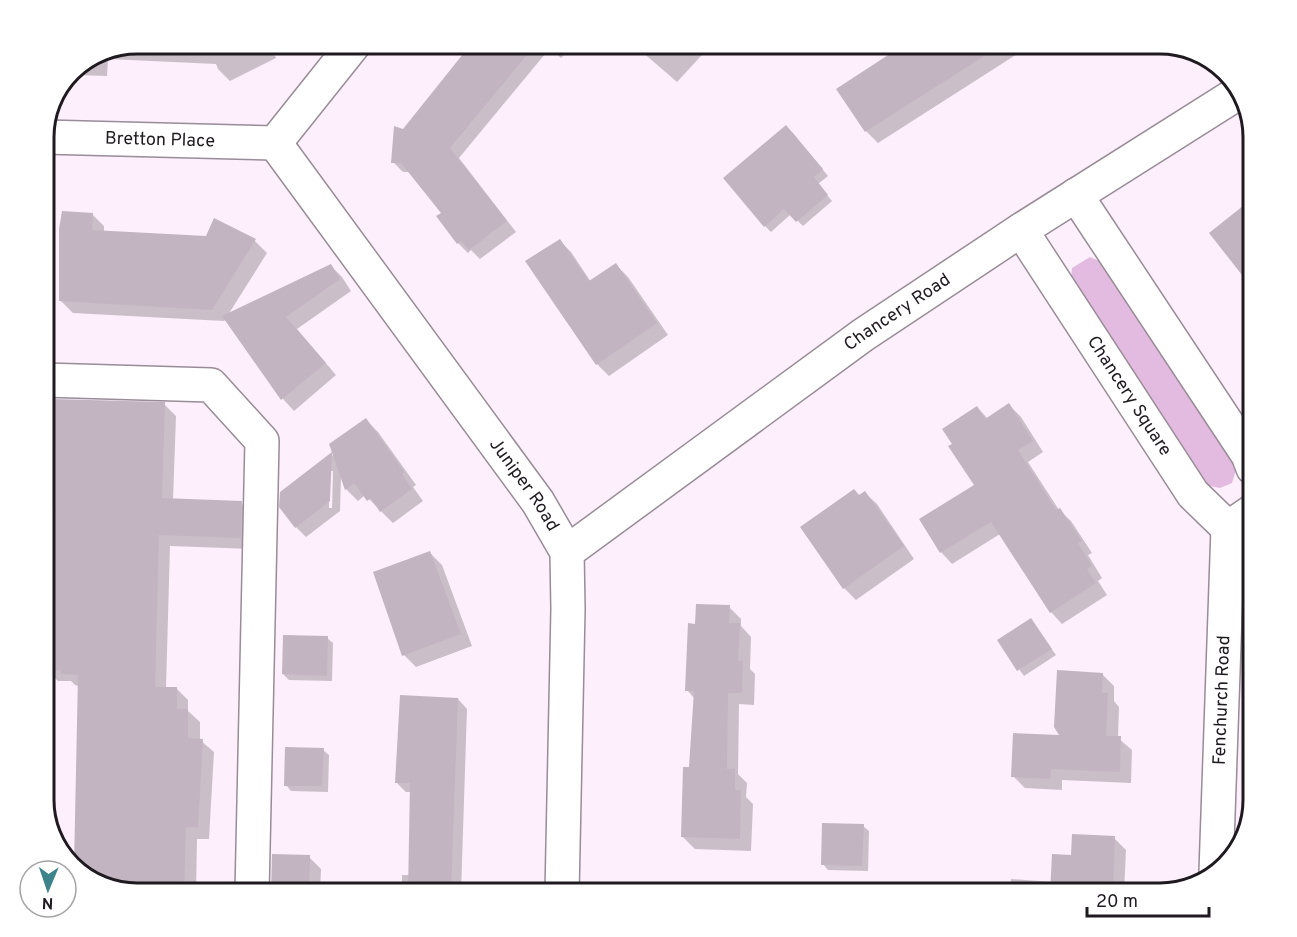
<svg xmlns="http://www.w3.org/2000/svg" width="1297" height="937" viewBox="0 0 1297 937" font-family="Overpass,sans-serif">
  <rect width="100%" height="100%" fill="#fdeffc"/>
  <polygon fill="#e3bbe0" points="1090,257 1102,262 1232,456 1236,470 1232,483 1220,488 1205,485 1071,279 1072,268"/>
  <g fill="#0003" fill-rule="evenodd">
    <polygon points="137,44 276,44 272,49 276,58 230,81 218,69 216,64 108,59 107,76 74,75 72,73 75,67"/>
    <polygon points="501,44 585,44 579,50 574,45 561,58 550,48 459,158 516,232 480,259 471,250 468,253 458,243 443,214 410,172 403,172 393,162 404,130"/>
    <polygon points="633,44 712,44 677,82"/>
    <polygon points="894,44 1033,44 878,143 866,131 838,89 898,50"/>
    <polygon points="792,132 828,176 818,184 832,201 803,226 791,214 771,232 765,226"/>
    <polygon points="1252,201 1253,202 1253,287 1211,233"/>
    <polygon points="92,214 104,226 104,232 207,237 215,220 255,241 267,253 228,315 330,265 342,277 351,291 297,329 336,375 294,411 283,399 226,319 224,321 73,313 61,301"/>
    <polygon points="560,241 571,252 591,282 616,265 628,277 668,335 609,376 597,364"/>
    <polygon points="164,404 176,416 173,500 241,503 253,515 252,549 170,546 166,688 176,688 188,700 188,711 200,722 200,740 214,752 209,839 197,839 196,893 137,893 80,874 75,868 79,686 75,685 71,681 58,681 46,669"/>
    <polygon points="1009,405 1021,417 1043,452 1028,462 1059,510 1071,521 1092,553 1088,555 1102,578 1098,581 1107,595 1062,624 1051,612 1000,534 952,564 941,552 976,486 954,444 977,407 988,419"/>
    <path d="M366 420 378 432 416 485 413 487 423 501 393 523 365 495 358 501 346 489 341 476 340 511 306 537 296 527 331 454 335 458ZM330 471H333L332 508H329Z"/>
    <polygon points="865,493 877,504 914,559 856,600 844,588"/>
    <polygon points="430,553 442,565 472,646 416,667 404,655"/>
    <polygon points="729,607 741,619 741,626 751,637 750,669 755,674 754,705 739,704 738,774 747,783 746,797 753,804 751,851 695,849 683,837 691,768 695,699 687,690 697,625"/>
    <polygon points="1031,620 1056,655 1024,676 999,641"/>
    <polygon points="327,638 333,643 332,681 289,680 283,674"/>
    <polygon points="1102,674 1114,686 1114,701 1119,707 1118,738 1132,750 1131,783 1062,780 1062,790 1025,788 1013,776 1062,736"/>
    <polygon points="458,699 467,709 461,893 402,893 402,875 410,875 412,792 406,792 396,782"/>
    <polygon points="323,750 329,755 328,792 291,791 286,785"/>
    <polygon points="863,826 869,831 868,871 828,870 823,864"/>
    <polygon points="1114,838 1126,850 1124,893 1005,893 1005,888 1010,889 1011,879 1052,882 1073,857"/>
    <polygon points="273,856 309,857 321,869 320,893 272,893"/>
  </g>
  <g fill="#c2b5c1">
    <polygon points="471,44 536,44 450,148 507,221 469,250 461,241 457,244 436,216 441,213 401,163 391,163 394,126 403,129"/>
    <polygon points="905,44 1003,44 865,132 836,89"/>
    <polygon points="786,125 823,169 814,177 828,195 796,222 784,209 764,227 723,178"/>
    <polygon points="1253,198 1253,289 1209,233"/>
    <polygon points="62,211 93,213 92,230 206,236 214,218 256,239 212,310 59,301 59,229"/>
    <polygon points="560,239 589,281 616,263 657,323 596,365 525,261"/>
    <polygon points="331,264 340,279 286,317 326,363 281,400 222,316"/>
    <polygon points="53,399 165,402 162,498 242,501 241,538 159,535 155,687 177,687 177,709 188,709 188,738 203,739 198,827 186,827 184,893 137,893 80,874 74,866 78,675 61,674 61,670 44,670"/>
    <polygon points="1009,403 1033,441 1018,450 1056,510 1060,508 1082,541 1078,543 1092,566 1087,569 1096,583 1050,613 991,522 940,553 919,519 974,485 948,446 952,444 942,429 977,406 985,419"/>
    <polygon points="366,418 405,473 402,474 412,489 380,512 371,498 367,501 354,483 345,490 329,444"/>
    <polygon points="332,452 330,501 295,528 279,507 280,492"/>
    <polygon points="854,489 859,495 865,491 904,546 843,589 800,527"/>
    <polygon points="430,551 461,634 402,656 373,572"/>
    <polygon points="696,604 730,605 729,623 740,623 738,661 743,661 742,693 728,693 727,769 735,769 735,790 741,790 740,839 681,837 683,767 689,767 694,691 685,691 688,623 695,624"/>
    <polygon points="1031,618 1052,649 1017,671 997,640"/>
    <polygon points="283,635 328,636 327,676 282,674"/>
    <polygon points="1057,670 1103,673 1102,693 1108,693 1106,736 1121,736 1120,772 1051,769 1050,779 1011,777 1013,733 1059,735 1054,727"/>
    <polygon points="400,695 458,698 451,893 408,893 410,783 395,783"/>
    <polygon points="285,747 324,748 322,786 284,786"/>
    <polygon points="822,823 864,824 862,866 821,865"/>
    <polygon points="1072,834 1115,836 1113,894 1050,894 1052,854 1071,855"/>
    <polygon points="272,854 310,855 309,893 271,893"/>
  </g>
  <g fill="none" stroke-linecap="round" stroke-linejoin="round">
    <g stroke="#988c97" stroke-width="36">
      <g id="minor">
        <path id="s1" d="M44 137 275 143"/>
        <path id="s2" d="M275 143 538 502 567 552 568 609 562 893"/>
        <polyline points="275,143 354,44"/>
        <polyline points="1076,195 1248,455 1253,468"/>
        <path id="s3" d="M1021 230 1193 494 1228 528"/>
        <polyline points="44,380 211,385 262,441 252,893"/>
        <polyline points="1228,528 1253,511"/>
        <path id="s4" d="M567 552 863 335 1021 230 1241 91"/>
        <path id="s5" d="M1216 872 1228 528"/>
      </g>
    </g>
    <use href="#minor" stroke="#fff" stroke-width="33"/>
  </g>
  <g text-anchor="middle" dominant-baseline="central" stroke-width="6" stroke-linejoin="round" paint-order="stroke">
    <g font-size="18" fill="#1f1a1f" stroke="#fff">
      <text stroke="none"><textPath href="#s1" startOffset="116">Bretton Place</textPath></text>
      <text stroke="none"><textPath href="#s4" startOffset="408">Chancery Road</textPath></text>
      <text stroke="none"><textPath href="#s3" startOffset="198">Chancery Square</textPath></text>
      <text stroke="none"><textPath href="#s2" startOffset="423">Juniper Road</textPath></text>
      <text stroke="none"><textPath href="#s5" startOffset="172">Fenchurch Road</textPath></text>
    </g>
  </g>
  <path d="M0 0H1297V937H0ZM137 54H1160A83 83 0 0 1 1243 137V800A83 83 0 0 1 1160 883H137A83 83 0 0 1 54 800V137A83 83 0 0 1 137 54Z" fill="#fff" fill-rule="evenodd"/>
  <path fill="none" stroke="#1f1a1f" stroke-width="3" d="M137 54H1160A83 83 0 0 1 1243 137V800A83 83 0 0 1 1160 883H137A83 83 0 0 1 54 800V137A83 83 0 0 1 137 54Z"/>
  <g transform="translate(48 889) rotate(182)"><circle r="28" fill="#ffffff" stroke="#a5a3a5" stroke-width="1.5"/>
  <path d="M0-4.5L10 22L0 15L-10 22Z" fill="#3c838c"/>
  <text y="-9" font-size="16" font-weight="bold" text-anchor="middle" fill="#1f1a1f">N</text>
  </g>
  <path d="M1087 907v9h122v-9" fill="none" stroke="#1f1a1f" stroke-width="3"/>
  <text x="1096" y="907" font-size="18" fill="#1f1a1f" stroke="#ffffff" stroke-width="4.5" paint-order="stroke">20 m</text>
</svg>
